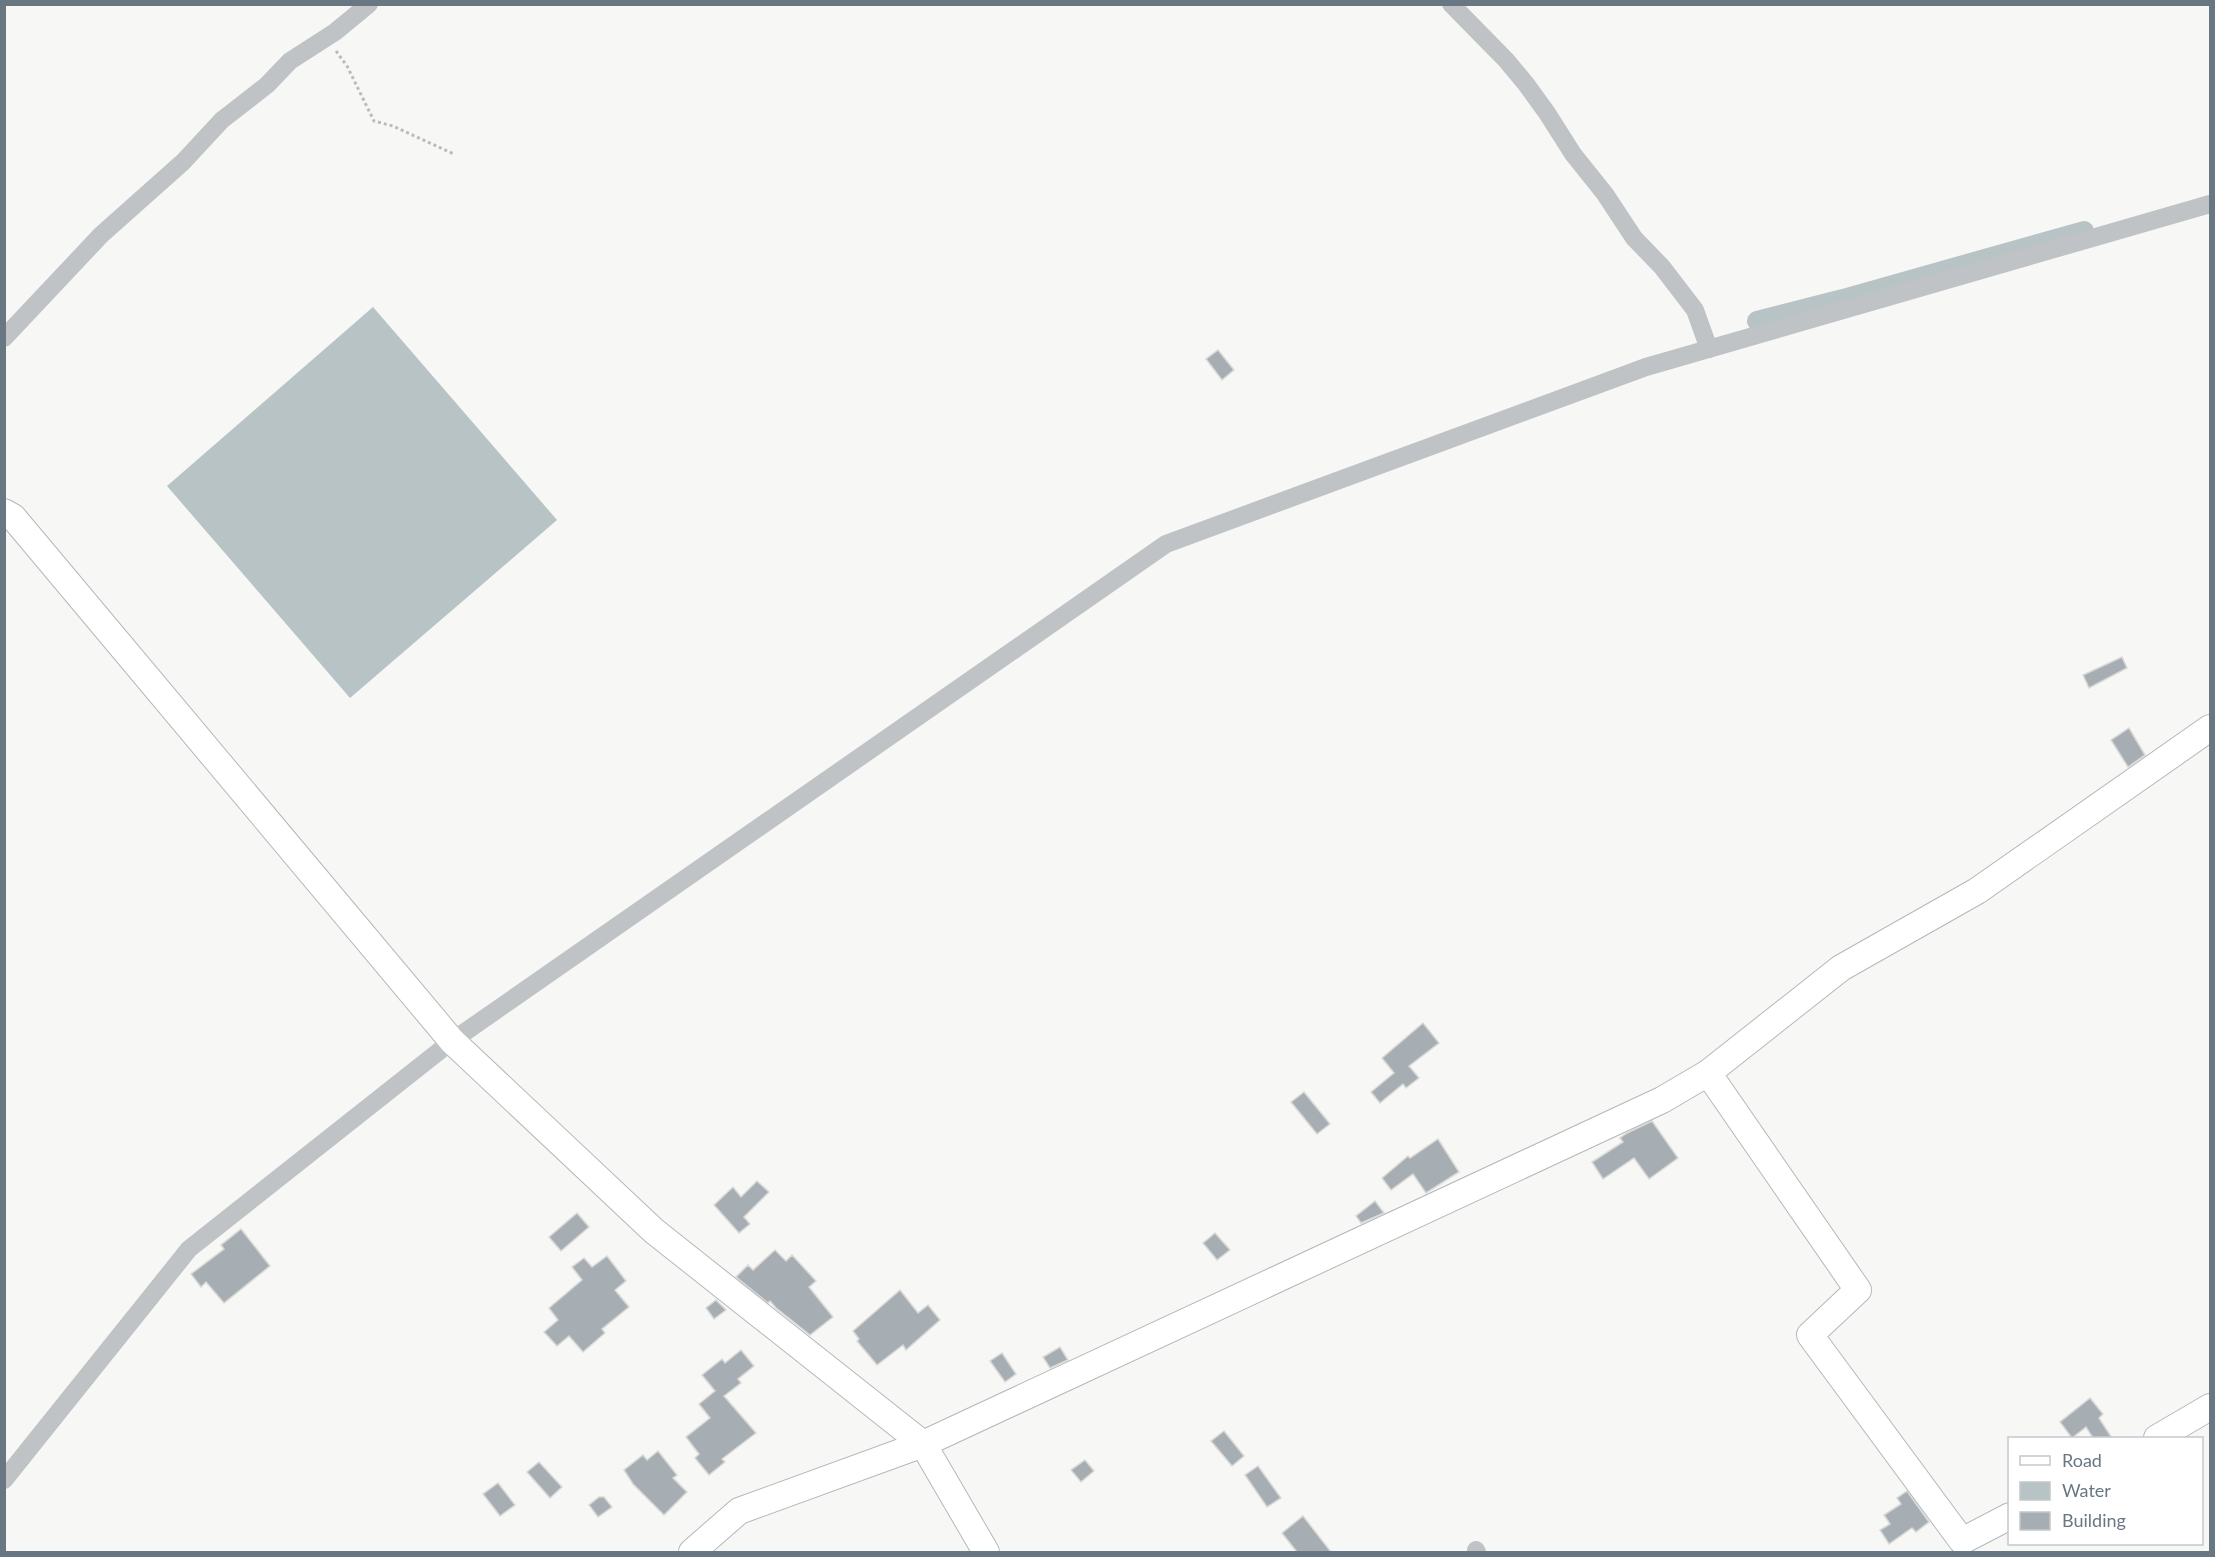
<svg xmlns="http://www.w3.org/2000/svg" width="2215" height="1557" viewBox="0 0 2215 1557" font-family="Lato,sans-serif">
  <rect width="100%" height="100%" fill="#f7f7f5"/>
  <polygon fill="#b8c3c6" points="373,307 557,520 350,698 167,486"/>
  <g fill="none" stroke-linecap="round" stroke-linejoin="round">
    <polyline stroke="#b8c3c6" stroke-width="20" points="1757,321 1843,299 2084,231"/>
  </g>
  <g fill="#a7aeb3" stroke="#d9d9d7" stroke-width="1.5">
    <polygon points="1218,350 1234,370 1222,380 1206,359"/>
    <polygon points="2122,657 2127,668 2089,688 2083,675"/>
    <polygon points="2129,728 2145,755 2128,767 2111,740"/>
    <polygon points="1423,1023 1439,1043 1409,1066 1419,1078 1406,1088 1403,1084 1380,1103 1371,1092 1394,1073 1382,1058"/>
    <polygon points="1304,1092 1330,1124 1317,1134 1291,1102"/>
    <polygon points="1652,1121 1678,1158 1649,1179 1634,1158 1603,1179 1592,1162 1623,1142 1620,1138 1627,1133"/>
    <polygon points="1438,1139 1459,1172 1426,1193 1413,1174 1391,1190 1382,1178 1408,1156 1410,1158"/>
    <polygon points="757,1181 769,1192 744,1217 750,1224 739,1233 714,1205 733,1187 741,1197"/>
    <polygon points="1375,1201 1384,1213 1361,1223 1356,1216"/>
    <polygon points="577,1213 589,1227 561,1251 549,1237"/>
    <polygon points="241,1229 270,1266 224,1303 206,1282 201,1287 191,1274 224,1249 221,1245"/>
    <polygon points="1215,1233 1230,1250 1217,1260 1203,1243"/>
    <polygon points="775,1250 786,1261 792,1255 816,1281 809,1287 833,1317 810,1335 776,1308 770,1301 768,1303 736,1277 748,1265 753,1270"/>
    <polygon points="607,1256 626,1281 615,1290 629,1307 602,1329 605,1333 583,1352 569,1336 557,1346 544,1332 558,1320 549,1308 582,1280 572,1267 584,1258 592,1267"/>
    <polygon points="900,1290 918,1313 928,1305 940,1320 906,1350 903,1345 877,1365 857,1341 859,1339 853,1331"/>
    <polygon points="716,1300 726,1310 714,1319 706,1308"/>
    <polygon points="1060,1347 1068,1360 1050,1368 1043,1357"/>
    <polygon points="741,1350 754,1366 738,1379 741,1383 724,1396 756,1433 722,1459 725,1462 709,1475 695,1458 699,1454 686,1437 710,1418 699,1404 715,1391 702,1375 722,1359 725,1363"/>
    <polygon points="1002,1353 1016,1374 1005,1382 990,1361"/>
    <polygon points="2090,1398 2103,1414 2099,1418 2112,1438 2093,1438 2086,1427 2072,1438 2060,1422"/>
    <polygon points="1224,1431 1244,1456 1232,1466 1211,1441"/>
    <polygon points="658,1451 677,1475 673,1478 687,1492 664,1515 633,1484 624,1470 643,1455 647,1460"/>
    <polygon points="1085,1460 1094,1471 1081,1482 1071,1470"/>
    <polygon points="539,1462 562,1487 550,1498 527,1472"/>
    <polygon points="1258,1466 1281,1498 1267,1507 1245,1475"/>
    <polygon points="498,1483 515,1505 500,1516 483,1494"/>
    <polygon points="1907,1491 1929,1522 1916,1532 1912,1528 1889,1544 1880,1530 1890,1524 1884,1515 1901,1504 1897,1498"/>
    <polygon points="599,1497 604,1497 612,1507 598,1517 589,1505"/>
    <polygon points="1303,1516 1331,1552 1297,1552 1282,1533"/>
  </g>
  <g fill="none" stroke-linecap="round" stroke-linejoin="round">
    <g stroke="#b4b8bc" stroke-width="28">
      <g id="secondary">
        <polyline points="4,512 13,517 452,1041 654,1231 923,1444 986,1552"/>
        <polyline points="1708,1073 1858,1290 1810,1335 1962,1541 2010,1516"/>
        <polyline points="2157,1438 2210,1407"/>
        <polyline points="692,1552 739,1511 923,1444 1662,1100 1708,1073 1841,968 1977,891 2210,728"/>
      </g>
    </g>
    <polyline stroke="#b9bcbe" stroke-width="3" stroke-dasharray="3 3" stroke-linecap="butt" points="336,51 347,66 374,121 393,126 454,154"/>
    <g stroke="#bfc3c6" stroke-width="18">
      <polyline points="1451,4 1506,60 1526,84 1547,113 1573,154 1605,194 1634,238 1662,267 1695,310 1709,349"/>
      <polyline points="4,338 101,235 183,162 222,120 267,85 290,61 335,32 369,4"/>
      <polyline points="4,1480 189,1249 452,1041 1166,544 1646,367 2210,204"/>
      <polyline points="1476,1550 1477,1552"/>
    </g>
    <use href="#secondary" stroke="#fff" stroke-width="26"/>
  </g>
  <rect width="2215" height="1557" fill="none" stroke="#697782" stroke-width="12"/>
  <rect x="2008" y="1437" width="195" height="108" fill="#ffffff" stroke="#c3c9cd" stroke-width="1.5"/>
  <rect x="2020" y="1456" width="30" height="9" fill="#ffffff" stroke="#c3c9cd" stroke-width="1.5"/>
  <text x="2062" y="1467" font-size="18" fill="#697782">Road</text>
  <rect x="2020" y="1482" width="30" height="18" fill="#b8c3c6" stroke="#c3c9cd" stroke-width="1.5"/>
  <text x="2062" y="1497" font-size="18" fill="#697782">Water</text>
  <rect x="2020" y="1512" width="30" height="18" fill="#a7aeb3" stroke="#c3c9cd" stroke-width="1.5"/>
  <text x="2062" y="1527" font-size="18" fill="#697782">Building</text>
</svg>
